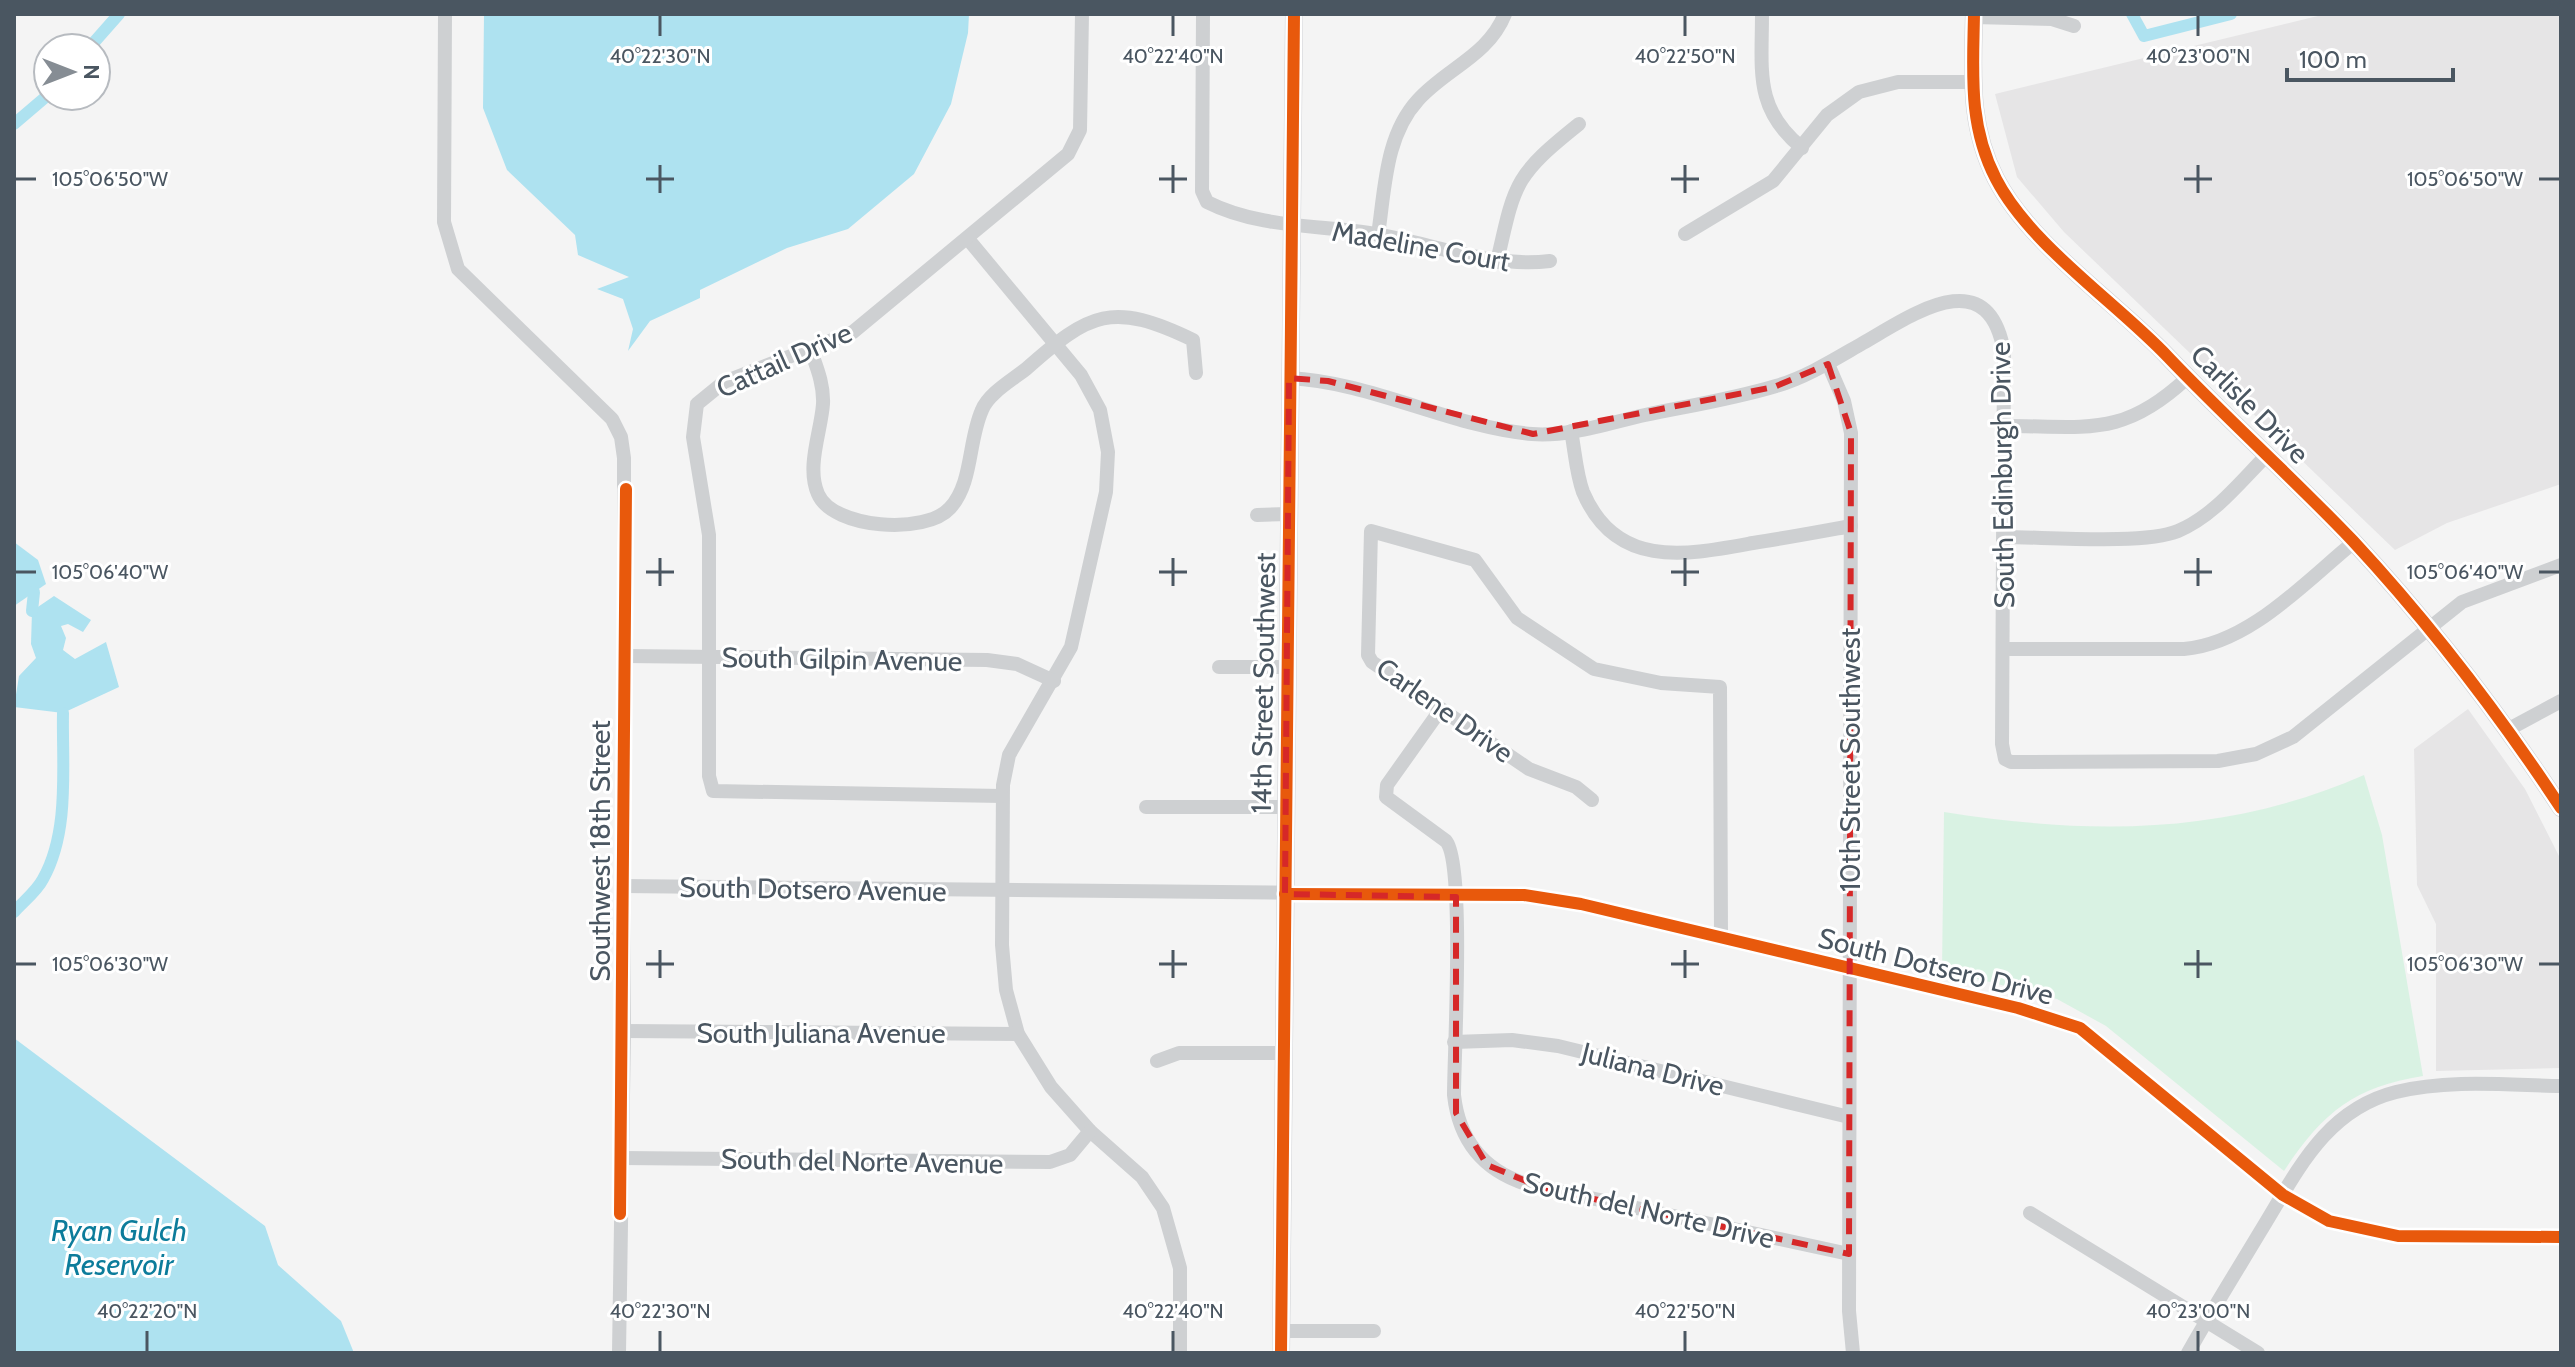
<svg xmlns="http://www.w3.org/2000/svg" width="2575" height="1367" viewBox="0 0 2575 1367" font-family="Cabin,sans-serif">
  <rect width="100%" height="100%" fill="#f4f4f4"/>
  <g fill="#e6e5e6">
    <polygon points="2326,14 2561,14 2561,484 2447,523 2395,550 2064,232 2017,177 1995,94"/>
    <polygon points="2468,709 2525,789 2561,860 2561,1068 2436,1071 2436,924 2417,885 2414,749"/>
  </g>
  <path fill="#d9f2e3" d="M2364 775 2382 835 2423 1076C2354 1087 2322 1113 2284 1171L2106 1026 2057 999 1942 970 1944 812C2091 835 2225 836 2364 775Z"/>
  <g fill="#aee2f0">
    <polygon points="484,14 969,14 968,33 951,104 914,174 848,229 787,248 700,290 700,298 650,321 628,351 633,329 623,299 597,289 629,277 578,255 575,235 507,170 483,108"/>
    <polygon points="14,542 38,560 46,584 14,606"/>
    <polygon points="54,596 91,620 83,632 68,624 61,626 66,638 63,650 75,659 106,642 119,687 63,713 14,707 19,676 36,658 31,644 32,611"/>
    <polygon points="14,1038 265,1226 278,1265 341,1321 354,1353 14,1353"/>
  </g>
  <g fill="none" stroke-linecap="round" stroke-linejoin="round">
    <g stroke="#aee2f0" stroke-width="12">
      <polyline points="2132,14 2144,36 2231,14"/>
      <polyline points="89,48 119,14"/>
      <polyline points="14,124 48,95"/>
      <polyline points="32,611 34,592"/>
      <path d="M14 912C23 902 37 891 43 879 70 831 62 766 63 713"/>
    </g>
    <g stroke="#ced0d2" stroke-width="14">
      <polyline points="445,14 444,222 458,269 612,419 621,437 624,458 624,1031 619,1353"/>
      <path d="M1203 14 1202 191 1207 202C1258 228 1320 225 1375 234 1434 244 1490 268 1550 261"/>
      <path d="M1762 14C1762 71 1754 109 1802 148"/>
      <polyline points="1974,17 2052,19 2074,26"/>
      <polyline points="1685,234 1773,181 1827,115 1859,92 1898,82 1972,82"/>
      <path d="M1378 235C1385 189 1385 136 1418 100 1447 68 1488 56 1505 14"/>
      <polyline points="968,239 1081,375 1100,410 1108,452 1106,492 1071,647 1009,755 1003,785 1002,945 1006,990 1018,1034 1051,1087 1090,1131 1142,1177 1163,1208 1180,1268 1180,1353"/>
      <path d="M1497 262C1515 182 1514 176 1579 124"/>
      <path d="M811 351C817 368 824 385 823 404 821 432 806 467 818 494 833 529 926 535 950 508 973 483 968 441 982 410 988 394 1012 380 1026 369 1090 312 1112 301 1193 340L1196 373"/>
      <polyline points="1828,364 1844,401 1851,433 1849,1311 1853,1353"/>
      <path d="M1289 378C1372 382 1451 427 1532 434 1569 437 1609 423 1645 415 1688 406 1733 399 1776 386 1807 377 1835 359 1863 343 1912 315 1988 260 2004 352L2002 744 2005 759 2011 762 2218 761 2256 754 2293 737 2462 602 2561 565"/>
      <path d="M2006 426C2087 426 2123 438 2187 378"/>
      <path d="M1571 431C1575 451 1576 473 1583 492 1616 570 1687 555 1753 543 1786 538 1818 532 1851 526"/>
      <polyline points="1257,515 1288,514"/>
      <path d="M2005 537C2046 537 2144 545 2178 531 2214 516 2240 482 2267 455"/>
      <path d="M2005 649H2184C2249 644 2305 582 2354 542"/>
      <polyline points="625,656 987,660 1017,664 1054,681"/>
      <polyline points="1219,667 1287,667"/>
      <path d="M1441 709 1387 785 1386 797 1446 841C1465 863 1454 1055 1454 1095 1459 1140 1483 1170 1526 1184L1849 1254"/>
      <polyline points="2509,729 2561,701"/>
      <polyline points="1002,796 713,791 709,776 709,535 693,437 697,404 724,382 853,332 1068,154 1080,130 1082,14"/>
      <polyline points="1592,800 1576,787 1529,769 1372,662 1368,655 1371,531 1475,560 1517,618 1594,669 1661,683 1720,687 1721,937"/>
      <polyline points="1146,807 1285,807"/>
      <polyline points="623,886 1524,895 1581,904 2018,1008 2080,1028 2283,1195 2329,1221 2398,1236 2561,1237"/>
      <polyline points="624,1031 1018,1034"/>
      <polyline points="1454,1042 1512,1040 1558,1046 1849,1117"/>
      <polyline points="1157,1061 1179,1053 1283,1053"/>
      <polyline points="621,1158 1050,1162 1070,1155 1090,1131"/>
      <polyline points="2030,1213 2258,1353"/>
      <polyline points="1281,1331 1374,1331"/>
      <path d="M2188 1353C2211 1312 2236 1272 2260 1232 2296 1174 2324 1110 2396 1092 2449 1079 2507 1085 2561 1086"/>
    </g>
    <g stroke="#ced0d4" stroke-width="18">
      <path d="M1974 14C1973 73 1968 125 1996 179 2030 245 2117 303 2168 357 2228 420 2293 478 2353 541 2430 624 2499 714 2561 808"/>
      <polyline points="1281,1353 1294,14"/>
    </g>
    <g stroke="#fff" stroke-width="17">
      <g id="cycleway">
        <path d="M1974 14C1973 73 1968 125 1996 179 2030 245 2117 303 2168 357 2228 420 2293 478 2353 541 2430 624 2499 714 2561 808"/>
        <polyline points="1285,894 1524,895 1581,904 2018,1008 2080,1028 2283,1195 2329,1221 2398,1236 2561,1237"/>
        <polyline points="620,1214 626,489"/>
        <polyline points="1281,1353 1294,14"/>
      </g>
    </g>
    <use href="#cycleway" stroke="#e8590c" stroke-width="12"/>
  </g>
  <path fill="none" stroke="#d62828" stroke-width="6" stroke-dasharray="16 10" stroke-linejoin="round" d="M1828 364 1851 433 1849 1254 1543 1188 1487 1165 1456 1113V897L1285 894 1289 378 1328 381 1533 434 1774 387Z"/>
  <path fill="none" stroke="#4a5661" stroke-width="3" d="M660 16V36M1173 16V36M1685 16V36M2198 16V36M660 165V193M1173 165V193M1685 165V193M2198 165V193M16 179H36M646 179H674M1159 179H1187M1671 179H1699M2184 179H2212M2539 179H2559M660 558V586M1173 558V586M1685 558V586M2198 558V586M16 572H36M646 572H674M1159 572H1187M1671 572H1699M2184 572H2212M2539 572H2559M660 950V978M1173 950V978M1685 950V978M2198 950V978M16 964H36M646 964H674M1159 964H1187M1671 964H1699M2184 964H2212M2539 964H2559M147 1331V1351M660 1331V1351M1173 1331V1351M1685 1331V1351M2198 1331V1351"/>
  <g text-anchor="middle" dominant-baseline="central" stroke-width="6" stroke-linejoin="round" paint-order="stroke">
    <g font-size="28" fill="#4a5661" stroke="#fff">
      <text transform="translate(1421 246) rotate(10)">Madeline Court</text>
      <text transform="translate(784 360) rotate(-24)">Cattail Drive</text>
      <text transform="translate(2250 404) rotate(45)">Carlisle Drive</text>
      <text transform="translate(2002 475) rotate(-91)">South Edinburgh Drive</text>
      <text transform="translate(842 659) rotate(1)">South Gilpin Avenue</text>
      <text transform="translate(1263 683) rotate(-89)">14th Street Southwest</text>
      <text transform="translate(1445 710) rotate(35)">Carlene Drive</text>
      <text transform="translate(1850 760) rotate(-90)">10th Street Southwest</text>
      <text transform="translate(600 851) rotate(-90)">Southwest 18th Street</text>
      <text transform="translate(813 889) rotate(1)">South Dotsero Avenue</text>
      <text transform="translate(1936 966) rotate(14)">South Dotsero Drive</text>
      <text x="821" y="1033">South Juliana Avenue</text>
      <text transform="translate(1653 1069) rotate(14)">Juliana Drive</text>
      <text transform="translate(862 1161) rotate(1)">South del Norte Avenue</text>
      <text transform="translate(1649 1210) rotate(13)">South del Norte Drive</text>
    </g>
    <g font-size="30" font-style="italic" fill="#0c7c9b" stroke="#fff">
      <text x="119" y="1230">Ryan Gulch<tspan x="119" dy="34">Reservoir</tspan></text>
    </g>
  </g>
  <g font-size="20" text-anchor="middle" fill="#4a5661" stroke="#fff" stroke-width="6" stroke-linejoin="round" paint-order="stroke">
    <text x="660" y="63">40°22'30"N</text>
    <text x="1173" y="63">40°22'40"N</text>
    <text x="1685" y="63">40°22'50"N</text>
    <text x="2198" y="63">40°23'00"N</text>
    <text x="2465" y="186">105°06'50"W</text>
    <text x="110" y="186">105°06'50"W</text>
    <text x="2465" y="579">105°06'40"W</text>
    <text x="110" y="579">105°06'40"W</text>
    <text x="2465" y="971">105°06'30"W</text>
    <text x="110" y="971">105°06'30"W</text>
    <text x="147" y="1318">40°22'20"N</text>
    <text x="660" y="1318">40°22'30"N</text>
    <text x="1173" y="1318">40°22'40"N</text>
    <text x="1685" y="1318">40°22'50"N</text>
    <text x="2198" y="1318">40°23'00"N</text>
  </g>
  <rect width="2575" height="1367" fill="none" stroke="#4a5661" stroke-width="32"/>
  <g transform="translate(72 72) rotate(90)"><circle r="38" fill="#ffffff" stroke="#b7bbc0" stroke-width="2"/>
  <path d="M0-6L14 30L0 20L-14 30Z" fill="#868d94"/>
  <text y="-12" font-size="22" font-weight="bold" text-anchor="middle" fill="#4a5661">N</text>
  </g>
  <path d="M2287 68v12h166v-12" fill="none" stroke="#4a5661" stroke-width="4"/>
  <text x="2299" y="68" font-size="24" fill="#4a5661" stroke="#ffffff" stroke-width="6" paint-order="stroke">100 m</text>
</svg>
